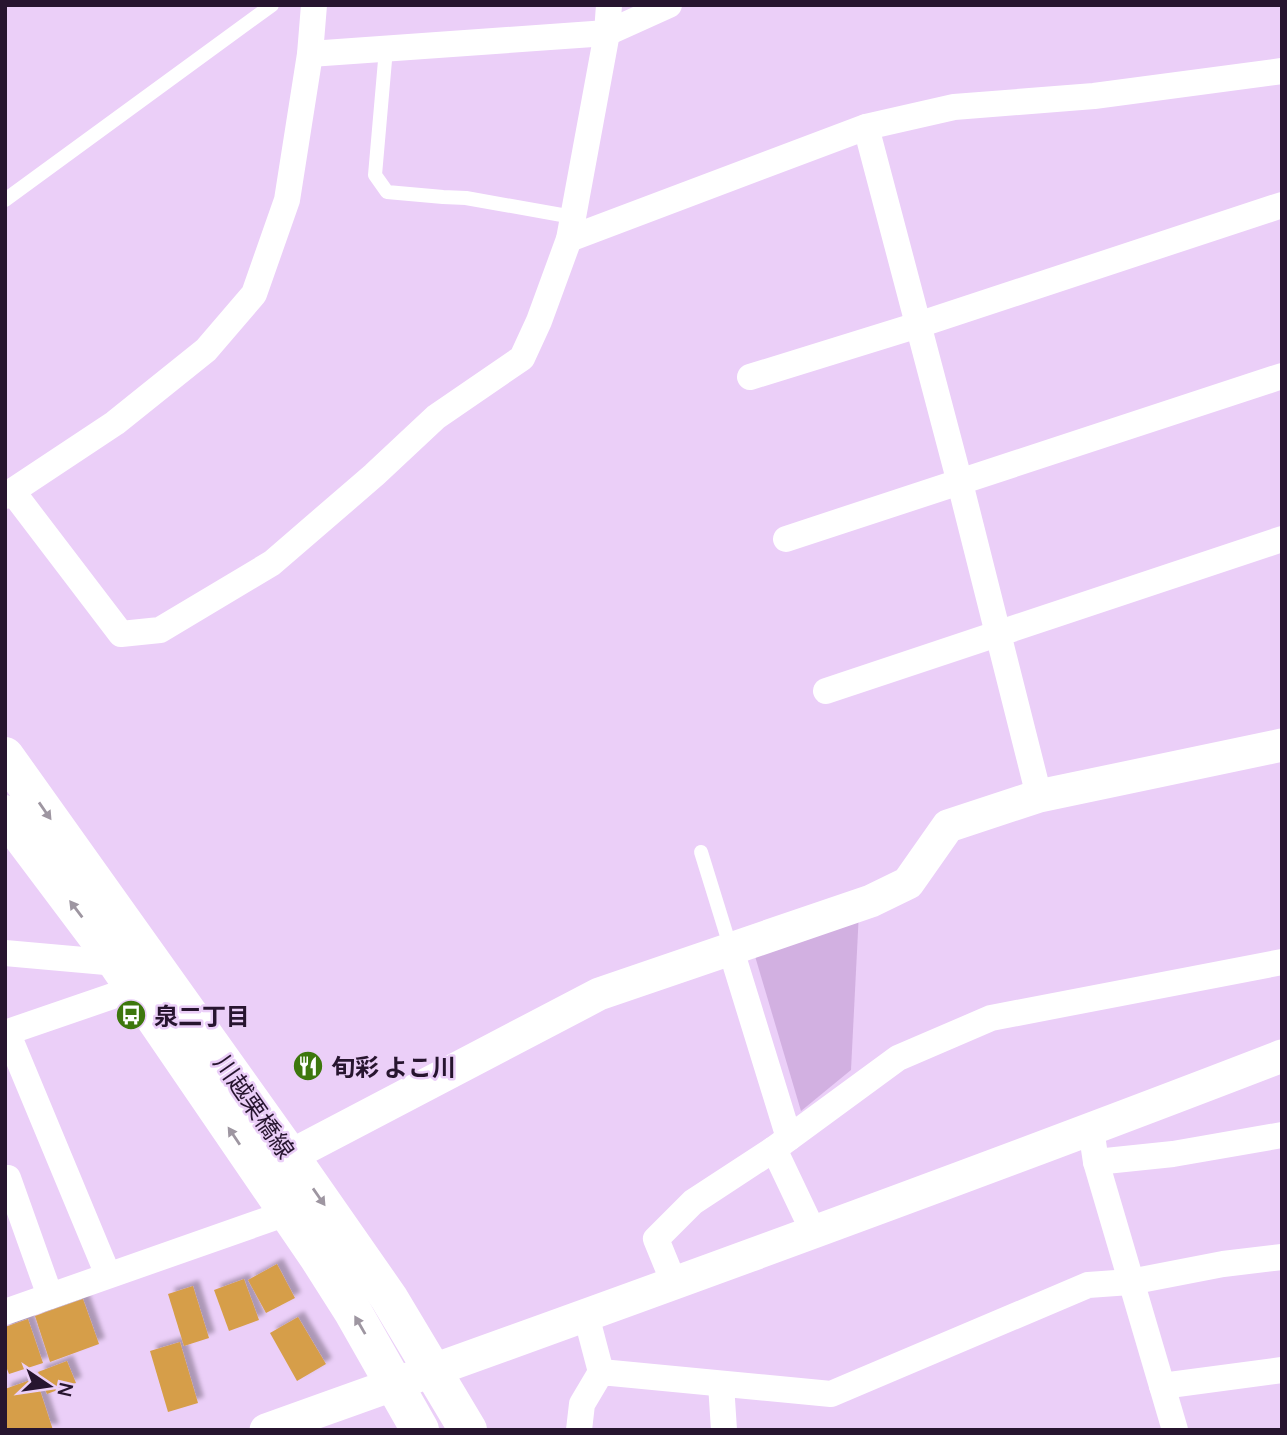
<svg xmlns="http://www.w3.org/2000/svg" width="1287" height="1435" viewBox="0 0 1287 1435" font-family="Manrope,'Noto Sans JP',sans-serif">
  <defs>
    <filter id="shadow"><feDropShadow dx="6" dy="-6" stdDeviation="2" flood-color="#0004"/></filter>
  </defs>
  <rect width="100%" height="100%" fill="#ebcff8"/>
  <polygon fill="#d2b0e1" points="860,892 851,1070 801,1111 752,946"/>
  <g fill="#d69e48" filter="url(#shadow)">
    <polygon points="277,1264 295,1298 266,1313 248,1280"/>
    <polygon points="244,1279 259,1320 229,1331 214,1290"/>
    <polygon points="193,1286 209,1338 184,1346 168,1294"/>
    <polygon points="83,1299 99,1344 50,1362 35,1316"/>
    <polygon points="298,1317 326,1364 297,1381 270,1333"/>
    <polygon points="28,1319 43,1363 9,1374 5,1364 5,1327"/>
    <polygon points="180,1342 198,1403 168,1412 150,1351"/>
    <polygon points="67,1361 76,1383 47,1394 38,1372"/>
    <polygon points="36,1378 53,1430 5,1430 5,1389"/>
  </g>
  <g fill="none" stroke-linecap="round" stroke-linejoin="round">
    <g stroke="#fff" stroke-width="14">
      <polyline points="386,49 375,175 387,192 443,197 466,198 573,217"/>
      <polyline points="5,200 272,5"/>
      <polyline points="701,852 731,949"/>
    </g>
    <g stroke="#fff" stroke-width="26">
      <polyline points="310,54 607,33 669,5"/>
      <polyline points="866,127 960,483 1039,796"/>
      <polyline points="569,239 866,127 954,107 1094,96 1282,71"/>
      <polyline points="750,377 918,325 1282,205"/>
      <polyline points="12,491 121,634 160,630 272,563 374,475 436,417 522,358 539,321 569,239 607,33 609,5"/>
      <polyline points="5,496 115,423 206,350 254,294 287,200 310,54 314,5"/>
      <polyline points="786,539 1282,376"/>
      <polyline points="826,691 1282,539"/>
      <polyline points="731,950 789,1138"/>
      <polyline points="5,953 117,963"/>
      <polyline points="7,1032 108,1275"/>
      <polyline points="5,1033 133,989"/>
      <polyline points="1091,1129 1096,1162 1175,1430"/>
      <polyline points="774,1149 813,1231"/>
      <polyline points="1096,1162 1173,1154 1282,1135"/>
      <polyline points="8,1178 50,1296"/>
      <polyline points="674,1283 656,1239 693,1202 774,1149 898,1058 991,1018 1282,962"/>
      <polyline points="5,1312 287,1213"/>
      <polyline points="586,1315 601,1372"/>
      <polyline points="721,1384 724,1430"/>
      <polyline points="1162,1386 1282,1370"/>
      <polyline points="579,1430 582,1404 601,1372 831,1394 1088,1285 1130,1282 1223,1264 1282,1257"/>
    </g>
    <g stroke="#fff" stroke-width="33">
      <polyline points="290,1156 599,994 871,901 908,883 948,826 1039,796 1282,745"/>
      <path d="M266 1430C606 1309 945 1186 1282 1056"/>
    </g>
    <g stroke="#fff" stroke-width="38">
      <polyline points="5,756 290,1156 389,1298 468,1430"/>
      <polyline points="5,814 117,963 318,1257 353,1312 420,1430"/>
    </g>
  </g>
  <defs><path id="oneway-solid" d="M-6-.8H1V-3.2L6.5 0L1 3.2V.8H-6Z" transform="scale(1.75)"/></defs>
  <g fill="#9e96a1">
    <use href="#oneway-solid" transform="translate(45 811) rotate(55)"/>
    <use href="#oneway-solid" transform="translate(76 909) rotate(-127)"/>
    <use href="#oneway-solid" transform="translate(234 1136) rotate(-124)"/>
    <use href="#oneway-solid" transform="translate(319 1197) rotate(55)"/>
    <use href="#oneway-solid" transform="translate(360 1325) rotate(-120)"/>
  </g>
  <defs>
    <g id="bus-disc" transform="scale(1.575)"><circle r="9.5" fill="#3d770d" stroke="#ebcff8"/><path d="M-5-6H5V4H4V6H2V4H-2V6H-4V4H-5ZM-3.5-4V0h7V-4ZM-3.5 1.2v1.5H-2V1.2ZM2 1.2v1.5H3.5V1.2Z" fill="#fff"/></g>
    <g id="restaurant-disc" transform="scale(1.575)"><circle r="9.5" fill="#3d770d" stroke="#ebcff8"/><path d="M-5-6h1v4h1v-4h1v4h1v-4h1v5L-1.5 .5V6h-2V.5L-5-1ZM5-6V6H3V1.5H1.5Q1.5-4 5-6Z" fill="#fff"/></g>
  </defs>
  <g fill-rule="evenodd">
    <use href="#bus-disc" x="131" y="1015"/>
    <use href="#restaurant-disc" x="308" y="1066"/>
  </g>
  <g text-anchor="middle" dominant-baseline="central" stroke-width="5" stroke-linejoin="round" paint-order="stroke">
    <g font-size="24" font-weight="bold" fill="#27152f" stroke="#ebcff8" text-anchor="start">
      <text x="154" y="1015">泉二丁目</text>
      <text x="331" y="1066">旬彩 よこ川</text>
    </g>
    <g font-size="24" fill="#27152f" stroke="#ebcff8">
      <text transform="translate(255 1106) rotate(55)">川越栗橋線</text>
    </g>
  </g>
  <rect width="1287" height="1435" fill="none" stroke="#27152f" stroke-width="14"/>
  <g transform="translate(49 1386) rotate(103)" stroke="#ebcff8" stroke-width="5" paint-order="stroke">
  <path d="M0-5L12 26L0 18L-12 26Z" fill="#27152f"/>
  <text y="-10" font-size="19" font-weight="bold" text-anchor="middle" fill="#27152f">N</text>
  </g>
</svg>
